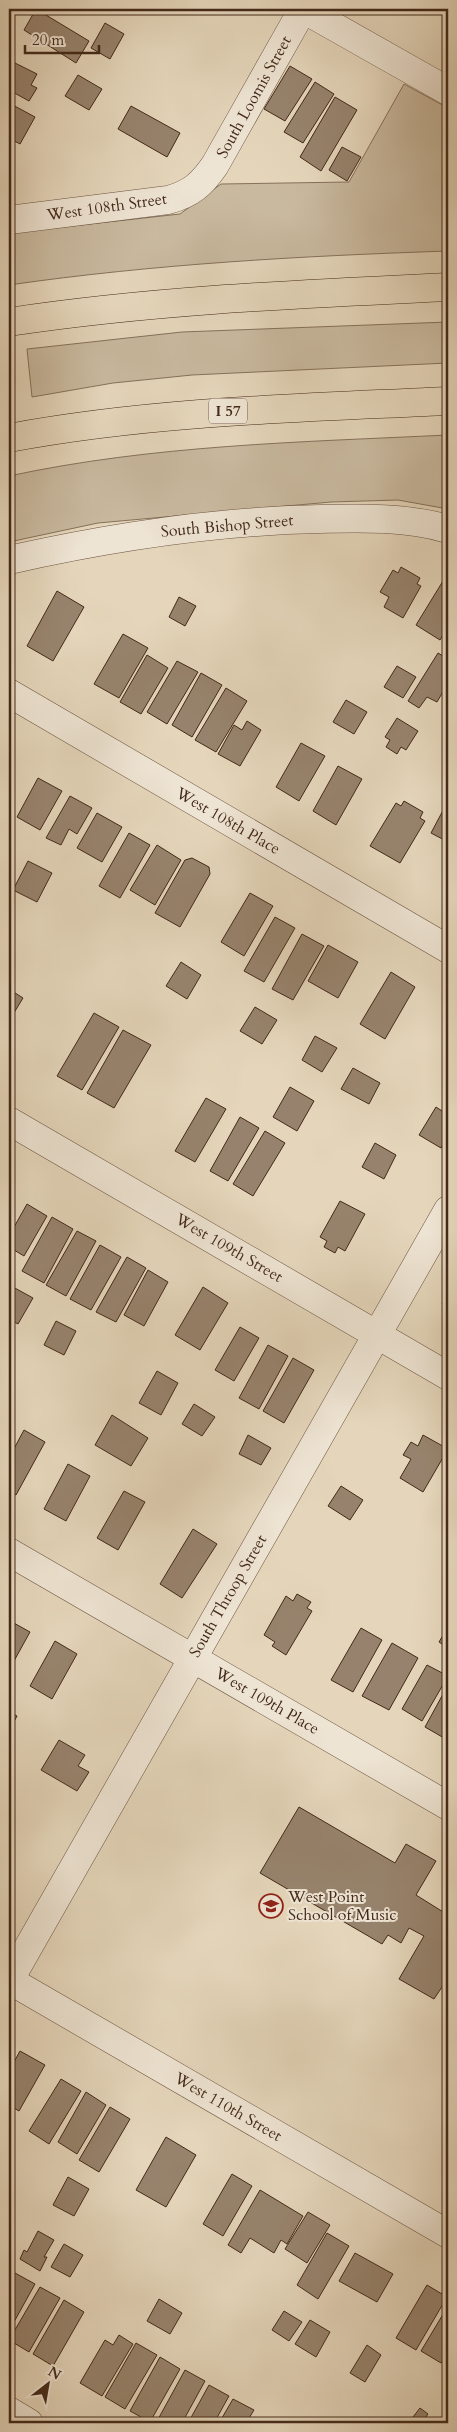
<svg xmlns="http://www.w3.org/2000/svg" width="457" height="2432" viewBox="0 0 457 2432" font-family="Cardo,serif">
  <rect width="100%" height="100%" fill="#e5d6bb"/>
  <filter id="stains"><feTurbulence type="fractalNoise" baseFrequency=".004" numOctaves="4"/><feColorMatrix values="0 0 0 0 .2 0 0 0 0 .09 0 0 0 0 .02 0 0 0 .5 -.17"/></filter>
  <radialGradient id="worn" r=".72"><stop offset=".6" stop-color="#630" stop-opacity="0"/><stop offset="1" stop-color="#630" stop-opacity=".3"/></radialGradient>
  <g fill="#c9b99f" stroke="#86715c">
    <path d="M404 84 448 108V251C301 256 155 264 9 285V233L180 214 221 184 349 182Z"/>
    <polygon points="448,322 448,363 192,375 113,383 32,397 27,349 182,332"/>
    <path d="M448 435V509L398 500 331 502 98 523 9 542V476C153 445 302 442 448 435Z"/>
  </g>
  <g fill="#97836d" stroke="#432919">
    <polygon points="36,9 89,41 76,63 24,30"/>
    <polygon points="448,11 448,22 444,19"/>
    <polygon points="105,23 124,34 110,59 91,48"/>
    <polygon points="9,60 37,74 31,85 37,88 29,101 9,90"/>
    <polygon points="290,66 312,79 285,121 264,109"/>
    <polygon points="78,75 102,89 89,110 65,96"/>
    <polygon points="315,82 334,94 303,143 284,132"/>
    <polygon points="335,97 357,110 321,171 300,157"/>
    <polygon points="9,103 35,117 20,144 9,138"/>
    <polygon points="131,106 180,133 167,157 118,129"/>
    <polygon points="342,147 361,157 347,181 329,170"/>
    <polygon points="401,567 420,578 417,584 421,586 403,618 384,607 389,597 380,592 393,570 398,573"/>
    <polygon points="447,579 448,626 440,640 416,625 443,581 445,583"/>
    <polygon points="57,591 84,607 53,661 27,646"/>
    <polygon points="179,597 196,606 185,626 169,617"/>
    <polygon points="123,634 148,648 119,698 94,684"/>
    <polygon points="438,653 448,659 448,683 437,702 427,697 419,708 408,701"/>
    <polygon points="147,655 168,668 141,714 120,702"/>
    <polygon points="177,661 198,672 167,724 147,712"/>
    <polygon points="397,666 416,677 403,698 384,687"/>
    <polygon points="201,673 222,685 192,737 172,725"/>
    <polygon points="226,688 247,701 216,752 195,740"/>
    <polygon points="346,700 367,712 354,734 333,722"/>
    <polygon points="397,718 418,731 406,750 401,747 397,754 386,747 390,740 385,737"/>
    <polygon points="247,721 261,730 240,766 218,754 234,725 242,730"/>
    <polygon points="301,743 325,756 299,801 276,787"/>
    <polygon points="338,766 362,779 336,825 313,811"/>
    <polygon points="38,778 62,791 40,830 17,817"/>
    <polygon points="70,796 92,808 77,834 69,829 61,845 46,838"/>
    <polygon points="404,801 423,812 420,818 425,821 400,863 370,846 396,803 401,806"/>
    <polygon points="448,801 448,842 431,833"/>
    <polygon points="97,813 122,827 102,862 77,848"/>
    <polygon points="129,833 150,845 120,898 99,886"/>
    <polygon points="157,845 181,860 155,905 130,890"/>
    <polygon points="192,858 209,867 210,874 180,927 155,913 185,860"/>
    <polygon points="28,861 52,873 37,902 13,890"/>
    <polygon points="250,893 273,906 244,956 221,942"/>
    <polygon points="275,917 295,928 264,982 244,971"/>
    <polygon points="302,934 324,946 293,1000 272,989"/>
    <polygon points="328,945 358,962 338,998 308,981"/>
    <polygon points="181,962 201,975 187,999 166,986"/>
    <polygon points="391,972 415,987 385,1039 360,1024"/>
    <polygon points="9,989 23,998 9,1021"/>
    <polygon points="255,1007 277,1020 262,1044 240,1031"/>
    <polygon points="94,1013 119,1027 82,1090 57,1076"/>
    <polygon points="123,1030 151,1045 114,1108 87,1093"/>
    <polygon points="315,1036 337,1048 322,1072 302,1060"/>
    <polygon points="353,1068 380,1083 369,1104 341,1089"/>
    <polygon points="290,1087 314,1101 297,1131 273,1117"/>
    <polygon points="206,1098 226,1109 195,1162 175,1151"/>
    <polygon points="436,1107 448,1115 448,1135 441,1148 419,1135"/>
    <polygon points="240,1117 259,1128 228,1181 210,1171"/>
    <polygon points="265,1131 285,1143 253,1196 233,1184"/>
    <polygon points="375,1143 396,1155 384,1179 362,1167"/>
    <polygon points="340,1201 365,1214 345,1251 338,1247 335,1253 324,1247 327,1241 320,1237"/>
    <polygon points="27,1204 47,1216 24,1256 9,1247 9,1236"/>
    <polygon points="52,1217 73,1229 44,1283 22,1271"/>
    <polygon points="77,1231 96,1241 66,1296 46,1285"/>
    <polygon points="100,1245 121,1257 91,1310 70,1299"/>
    <polygon points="127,1257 146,1268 116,1322 96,1312"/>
    <polygon points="148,1270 168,1282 144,1326 124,1315"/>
    <polygon points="13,1287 33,1298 18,1324 9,1319 9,1295"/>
    <polygon points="203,1287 228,1303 200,1350 175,1335"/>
    <polygon points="448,1293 448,1308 442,1304"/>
    <polygon points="56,1321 76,1331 64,1355 44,1345"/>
    <polygon points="240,1327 259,1338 234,1381 215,1370"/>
    <polygon points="268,1345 288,1356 259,1409 239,1398"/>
    <polygon points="293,1358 314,1370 284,1423 263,1411"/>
    <polygon points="157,1371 178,1383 161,1415 139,1403"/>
    <polygon points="194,1404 215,1417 202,1436 182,1424"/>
    <polygon points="112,1415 148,1438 131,1466 95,1445"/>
    <polygon points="24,1430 45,1442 16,1495 9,1491 9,1458"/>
    <polygon points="248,1435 271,1448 261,1465 239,1454"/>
    <polygon points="423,1435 448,1449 423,1492 400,1478 411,1459 403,1455 411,1442 418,1446"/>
    <polygon points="68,1464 90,1476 66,1521 44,1509"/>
    <polygon points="341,1486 363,1500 350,1520 328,1506"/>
    <polygon points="124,1491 145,1502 118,1550 97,1538"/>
    <polygon points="193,1529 217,1544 182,1598 160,1584"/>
    <polygon points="297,1594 311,1602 307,1608 312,1611 286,1655 272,1646 275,1642 264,1635 286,1596 293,1601"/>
    <polygon points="12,1622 30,1632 9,1670 9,1627"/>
    <polygon points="448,1627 448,1648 439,1642"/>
    <polygon points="361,1628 382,1640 353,1692 331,1680"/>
    <polygon points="55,1641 77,1654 52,1699 30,1686"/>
    <polygon points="392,1643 418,1658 389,1710 362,1696"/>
    <polygon points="427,1665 448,1676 422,1721 402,1709"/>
    <polygon points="448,1685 448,1731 444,1738 425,1727"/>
    <polygon points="9,1712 17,1716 9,1731"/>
    <polygon points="59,1740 85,1755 78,1766 89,1772 77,1791 41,1770"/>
    <polygon points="299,1807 395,1863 406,1844 436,1861 416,1895 448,1915 448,1982 446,1981 434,1999 399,1979 424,1936 409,1928 401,1943 388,1935 382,1944 260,1873"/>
    <polygon points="20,2051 45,2065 19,2111 9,2105 9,2071"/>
    <polygon points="61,2079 81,2091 49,2144 29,2131"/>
    <polygon points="86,2092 106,2105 77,2154 58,2142"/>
    <polygon points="110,2107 130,2119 99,2172 79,2160"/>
    <polygon points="9,2130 13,2133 9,2141"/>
    <polygon points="166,2137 196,2155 166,2207 136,2190"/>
    <polygon points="232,2174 252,2186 223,2236 203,2224"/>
    <polygon points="68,2177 89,2189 74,2216 53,2205"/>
    <polygon points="260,2190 303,2216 287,2244 281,2240 274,2253 250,2238 241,2253 228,2245"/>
    <polygon points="308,2212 330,2225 307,2263 285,2249"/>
    <polygon points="38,2231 54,2240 44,2257 47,2257 40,2271 20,2259 24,2250 27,2252"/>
    <polygon points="327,2233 349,2246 318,2299 297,2285"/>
    <polygon points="64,2244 83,2255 70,2277 51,2267"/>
    <polygon points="355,2253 393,2274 377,2302 339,2281"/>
    <polygon points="15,2273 35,2284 9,2331 9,2284"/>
    <polygon points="427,2285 447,2297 416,2350 396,2338"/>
    <polygon points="40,2287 60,2298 29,2352 9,2340"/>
    <polygon points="159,2299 182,2313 170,2334 147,2321"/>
    <polygon points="64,2300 84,2312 53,2366 33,2354"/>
    <polygon points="448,2306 448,2351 441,2363 421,2351"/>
    <polygon points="284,2311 302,2322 289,2341 272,2330"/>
    <polygon points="310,2320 330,2332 316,2357 295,2344"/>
    <polygon points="119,2335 133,2344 102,2396 80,2383 105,2340 113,2345"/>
    <polygon points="136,2343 157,2355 125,2409 105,2397"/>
    <polygon points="367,2345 381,2355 365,2382 350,2373"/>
    <polygon points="160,2357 180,2369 150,2422 130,2411"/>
    <polygon points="185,2370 205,2381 182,2423 156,2423"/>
    <polygon points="209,2385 229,2396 214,2423 188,2423"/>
    <polygon points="233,2399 254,2410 246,2423 219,2423"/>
    <polygon points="420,2408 428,2414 422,2423 413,2417"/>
  </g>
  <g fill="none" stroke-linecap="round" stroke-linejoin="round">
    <g stroke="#6c5442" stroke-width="29">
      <g id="minor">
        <polyline points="303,9 448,91"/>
        <path d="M9 220 168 200C191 194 202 184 215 165L303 9"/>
        <path d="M9 560C111 537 215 521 320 519 363 518 407 517 448 529"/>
        <polyline points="9,693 448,949"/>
        <polyline points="9,1121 448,1376"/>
        <polyline points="9,1552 448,1806"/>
        <polyline points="9,1980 448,2234"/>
        <polyline points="9,1981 448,1210"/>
        <polyline points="9,2411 29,2423"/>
      </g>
    </g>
    <g stroke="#432919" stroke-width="29">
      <g id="motorway">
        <path d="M9 322C155 300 301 294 448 287"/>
        <path d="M9 438C154 411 301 408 448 401"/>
      </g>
    </g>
    <use href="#minor" stroke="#eee4d3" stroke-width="28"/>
    <use href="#motorway" stroke="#e5d6bb" stroke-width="28"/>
  </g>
  <defs>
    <g id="school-ring" transform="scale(1.25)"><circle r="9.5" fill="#eee4d3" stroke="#8f2418" stroke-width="1.5"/><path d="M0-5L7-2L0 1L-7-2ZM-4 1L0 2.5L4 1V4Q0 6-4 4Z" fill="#8f2418"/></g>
  </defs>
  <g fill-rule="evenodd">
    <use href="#school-ring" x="271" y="1906"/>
  </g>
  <g text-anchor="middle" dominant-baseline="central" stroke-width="4" stroke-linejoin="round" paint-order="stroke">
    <rect fill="#eee4d3" stroke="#766151" stroke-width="1" x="209" y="398.5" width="38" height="25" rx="4"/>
    <g font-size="15" font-weight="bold" fill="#432919">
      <text x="228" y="411">I 57</text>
    </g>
    <g font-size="16" fill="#432919" stroke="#eee4d3">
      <text transform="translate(254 97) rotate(-61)">South Loomis Street</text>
      <text transform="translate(107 207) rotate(-8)">West 108th Street</text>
      <text transform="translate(227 526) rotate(-5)">South Bishop Street</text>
      <text transform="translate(228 821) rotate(30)">West 108th Place</text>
      <text transform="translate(229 1248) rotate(30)">West 109th Street</text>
      <text transform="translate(228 1596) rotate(-60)">South Throop Street</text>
      <text transform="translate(267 1701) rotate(30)">West 109th Place</text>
      <text transform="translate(228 2107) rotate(30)">West 110th Street</text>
    </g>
    <g font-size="16" fill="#432919" stroke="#eee4d3" text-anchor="start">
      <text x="288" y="1897">West Point<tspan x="288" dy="18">School of Music</tspan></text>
    </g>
  </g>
  <rect width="457" height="2432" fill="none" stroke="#e5d6bb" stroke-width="30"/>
  <rect x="10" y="10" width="437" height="2412" fill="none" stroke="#432919" stroke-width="2.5"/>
  <rect x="15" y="15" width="427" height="2402" fill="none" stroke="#432919"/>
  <g transform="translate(48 2384) rotate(31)" stroke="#eee4d3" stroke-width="4" paint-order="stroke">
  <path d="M0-4L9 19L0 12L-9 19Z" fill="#432919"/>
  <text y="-8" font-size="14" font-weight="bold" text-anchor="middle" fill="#432919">N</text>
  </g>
  <path d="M25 45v8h74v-8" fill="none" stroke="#432919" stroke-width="2.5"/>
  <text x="32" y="45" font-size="15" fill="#432919" stroke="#eee4d3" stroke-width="4" paint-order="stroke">20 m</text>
  <rect width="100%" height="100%" filter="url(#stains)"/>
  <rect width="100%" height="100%" fill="url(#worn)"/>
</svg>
